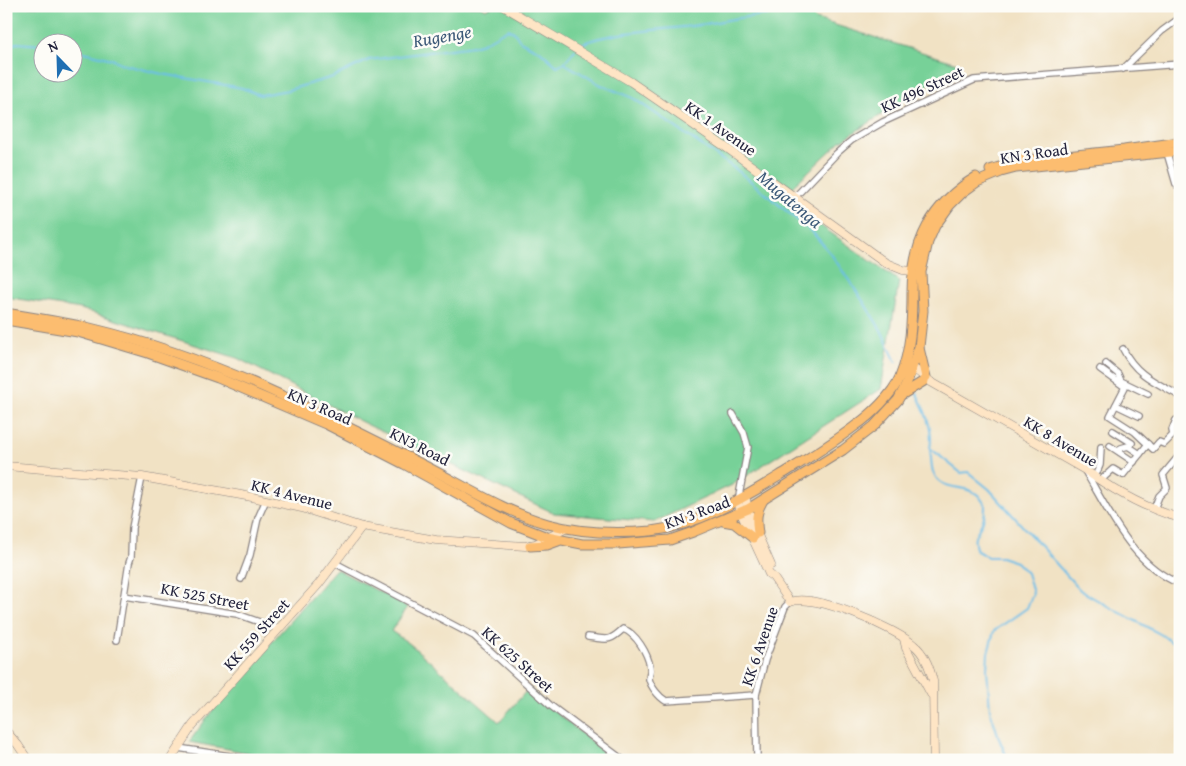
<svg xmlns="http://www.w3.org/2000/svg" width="1186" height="766" viewBox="0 0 1186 766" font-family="'Gentium Book Plus',serif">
  <rect width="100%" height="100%" fill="#fdfcf7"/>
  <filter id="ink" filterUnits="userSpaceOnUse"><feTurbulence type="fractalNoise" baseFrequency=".02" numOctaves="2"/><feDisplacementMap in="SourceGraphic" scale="10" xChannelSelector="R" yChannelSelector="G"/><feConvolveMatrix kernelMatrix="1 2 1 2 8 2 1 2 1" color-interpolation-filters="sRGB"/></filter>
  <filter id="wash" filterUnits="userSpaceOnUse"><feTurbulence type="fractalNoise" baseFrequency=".0096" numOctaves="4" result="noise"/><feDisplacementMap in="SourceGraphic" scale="20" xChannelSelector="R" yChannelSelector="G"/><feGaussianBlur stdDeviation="1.12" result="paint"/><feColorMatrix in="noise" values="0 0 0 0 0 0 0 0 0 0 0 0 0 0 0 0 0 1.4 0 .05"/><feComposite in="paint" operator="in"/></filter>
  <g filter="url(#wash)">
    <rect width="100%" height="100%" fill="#f1e2c4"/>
    <g fill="#77d198" stroke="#4c7a6a" fill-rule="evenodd">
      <path d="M6 6H480L486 9 493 6H803L816 19 960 64 841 141 792 187 804 214 899 281 881 389 732 485 654 522 554 513 366 424 237 358 81 309 6 297ZM42 42H72V72H42Z"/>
      <polygon points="336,569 408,607 391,631 410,644 499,722 529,688 553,710 614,760 289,760 189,742 218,703"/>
    </g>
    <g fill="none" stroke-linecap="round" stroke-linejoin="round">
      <g stroke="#6cbee8" stroke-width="2">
        <polyline points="6,46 17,43 42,45"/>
        <path d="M578 46C598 33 657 30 683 27 707 25 731 18 755 16 781 13 806 12 831 6"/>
        <polyline points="72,49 112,59 125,65 162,74 242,88 260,95 288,90 333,77 369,60 473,46 483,43 508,29 514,32 520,41 540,51 557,66 564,63 575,50"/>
        <polyline points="564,63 601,85 633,98 704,147 737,170 813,233 831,254 863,301 881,330 896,362"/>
        <path d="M917 394C925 410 934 431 930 448L961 473 968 472 989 489 1080 590C1106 606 1133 619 1160 634 1167 638 1171 644 1180 646"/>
        <path d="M930 448C931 455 931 465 933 472 941 493 965 483 978 495 981 498 983 502 985 505 985 509 985 513 984 517 980 533 970 534 977 551L988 557H1001L1016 562 1027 573 1033 593 1027 608 994 631 988 653 987 669 990 710 1000 741 1008 760"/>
      </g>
    </g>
  </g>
  <g filter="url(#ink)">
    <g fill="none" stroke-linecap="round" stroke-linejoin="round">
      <g stroke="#8a8280" stroke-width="8">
        <g id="minor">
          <polyline points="1123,69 1162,31 1180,18"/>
          <polyline points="1167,153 1176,184 1180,189"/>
          <polyline points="794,198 837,153 852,140 883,122 974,80 1180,64"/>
          <path d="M1123 349C1136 375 1155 382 1180 396"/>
          <polyline points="1106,364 1118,374 1121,381 1148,394"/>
          <polyline points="1100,369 1125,387 1110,416 1135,432 1153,449 1159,442 1164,444 1173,435 1172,430 1176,420 1180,420"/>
          <polyline points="1116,405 1139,416"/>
          <polyline points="733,414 744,433 748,447 738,501"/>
          <polyline points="1113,431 1132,443"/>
          <polyline points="1110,446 1134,462"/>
          <polyline points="1120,452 1121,448 1128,446 1140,454"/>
          <path d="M1085 471C1110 513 1132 564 1180 584"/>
          <polyline points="1095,477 1100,465 1101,447"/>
          <polyline points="1100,481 1113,469 1123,475 1148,444"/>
          <polyline points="1154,509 1159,496 1167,488 1163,475 1178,457"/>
          <polyline points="335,563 474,636 551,706 623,760"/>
          <polyline points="241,579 250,555 258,518 266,500"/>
          <polyline points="124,596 237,614 279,629"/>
          <path d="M588 637C607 639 608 643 623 629 636 633 648 654 650 667 651 671 649 675 649 679 651 687 659 697 666 701L756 695"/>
          <polyline points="117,640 129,563 131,557 132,528 142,477"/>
          <polyline points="178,748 256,760"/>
          <polyline points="757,760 756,695 765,660 785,607 790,602"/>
        </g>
      </g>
      <g stroke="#8a8280" stroke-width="9">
        <g id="secondary">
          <polyline points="503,6 631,82 724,146 886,263 903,270 919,272"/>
          <path d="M908 364 931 382 1085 470C1113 490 1146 509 1180 518"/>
          <polyline points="6,466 142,477 252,497 302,508 362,527 436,540 525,546 535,544 567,528"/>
          <polyline points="745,496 750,517 771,565"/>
          <path d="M738 501 741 513 769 574 773 577 790 602C813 592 895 628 914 645 925 654 930 668 933 681L934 760"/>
          <polyline points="904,639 906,648 931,694"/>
          <polyline points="6,731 18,745 28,760"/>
          <polyline points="170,760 193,725 318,585 362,527"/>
        </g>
      </g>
      <g stroke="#8a8280" stroke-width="11">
        <g id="trunk">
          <polyline points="990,170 1018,161 1124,150 1180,142"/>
          <path d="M6 313C34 318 63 322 90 328 149 342 208 363 263 387 319 412 373 439 427 467 466 487 506 512 548 524 581 533 617 534 651 531 702 525 746 496 789 470 812 456 834 442 855 426 871 415 892 395 900 377 911 350 912 321 912 293 912 241 932 204 976 177"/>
          <polyline points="6,320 78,332 148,353 218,378 328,425 404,464 511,523 547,537 582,544 618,544 670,540 693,532 748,509 843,450 874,426 898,400 906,385 919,347 923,311 921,272 928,242 935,226 950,205 963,192 977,182 1001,172 1016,168 1180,151"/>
          <polyline points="919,348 926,377"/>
          <polyline points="903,394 924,381"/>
          <polyline points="723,521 734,523 753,538"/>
          <path d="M758 533C756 520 756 511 763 500"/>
          <polyline points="530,546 547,545 558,541"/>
        </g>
      </g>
      <use href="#minor" stroke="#fff" stroke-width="5.5"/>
      <use href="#secondary" stroke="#fee5c5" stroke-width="8"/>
      <use href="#trunk" stroke="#fcbd6f" stroke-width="9"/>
    </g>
  </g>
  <g text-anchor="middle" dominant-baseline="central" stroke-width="5" stroke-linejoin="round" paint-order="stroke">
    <g font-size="16" fill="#22223b" stroke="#fdfcf7">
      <text transform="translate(922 89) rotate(-25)">KK 496 Street</text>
      <text transform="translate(721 128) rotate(35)">KK 1 Avenue</text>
      <text transform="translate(1034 153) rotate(-8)">KN 3 Road</text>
      <text transform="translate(320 406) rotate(24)">KN 3 Road</text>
      <text transform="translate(1061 441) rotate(31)">KK 8 Avenue</text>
      <text transform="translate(420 446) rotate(27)">KN3 Road</text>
      <text transform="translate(292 494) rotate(14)">KK 4 Avenue</text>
      <text transform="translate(697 512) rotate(-20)">KN 3 Road</text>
      <text transform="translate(205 596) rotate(11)">KK 525 Street</text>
      <text transform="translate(256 634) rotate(-48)">KK 559 Street</text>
      <text transform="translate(759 646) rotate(-71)">KK 6 Avenue</text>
      <text transform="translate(518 659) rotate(42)">KK 625 Street</text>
    </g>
    <g font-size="18" font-style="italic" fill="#3c5978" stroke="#fdfcf7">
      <text transform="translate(442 36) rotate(-10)">Rugenge</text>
      <text transform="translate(790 199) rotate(40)">Mugatenga</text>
    </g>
  </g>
  <rect width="1186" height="766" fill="none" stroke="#fdfcf7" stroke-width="25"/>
  <g transform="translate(58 58) rotate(337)"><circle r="24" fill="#fdfcf7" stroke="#a5a5ac"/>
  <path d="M0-4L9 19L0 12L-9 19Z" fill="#1f6fb2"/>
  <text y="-8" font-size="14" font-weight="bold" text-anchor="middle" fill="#22223b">N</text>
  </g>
</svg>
